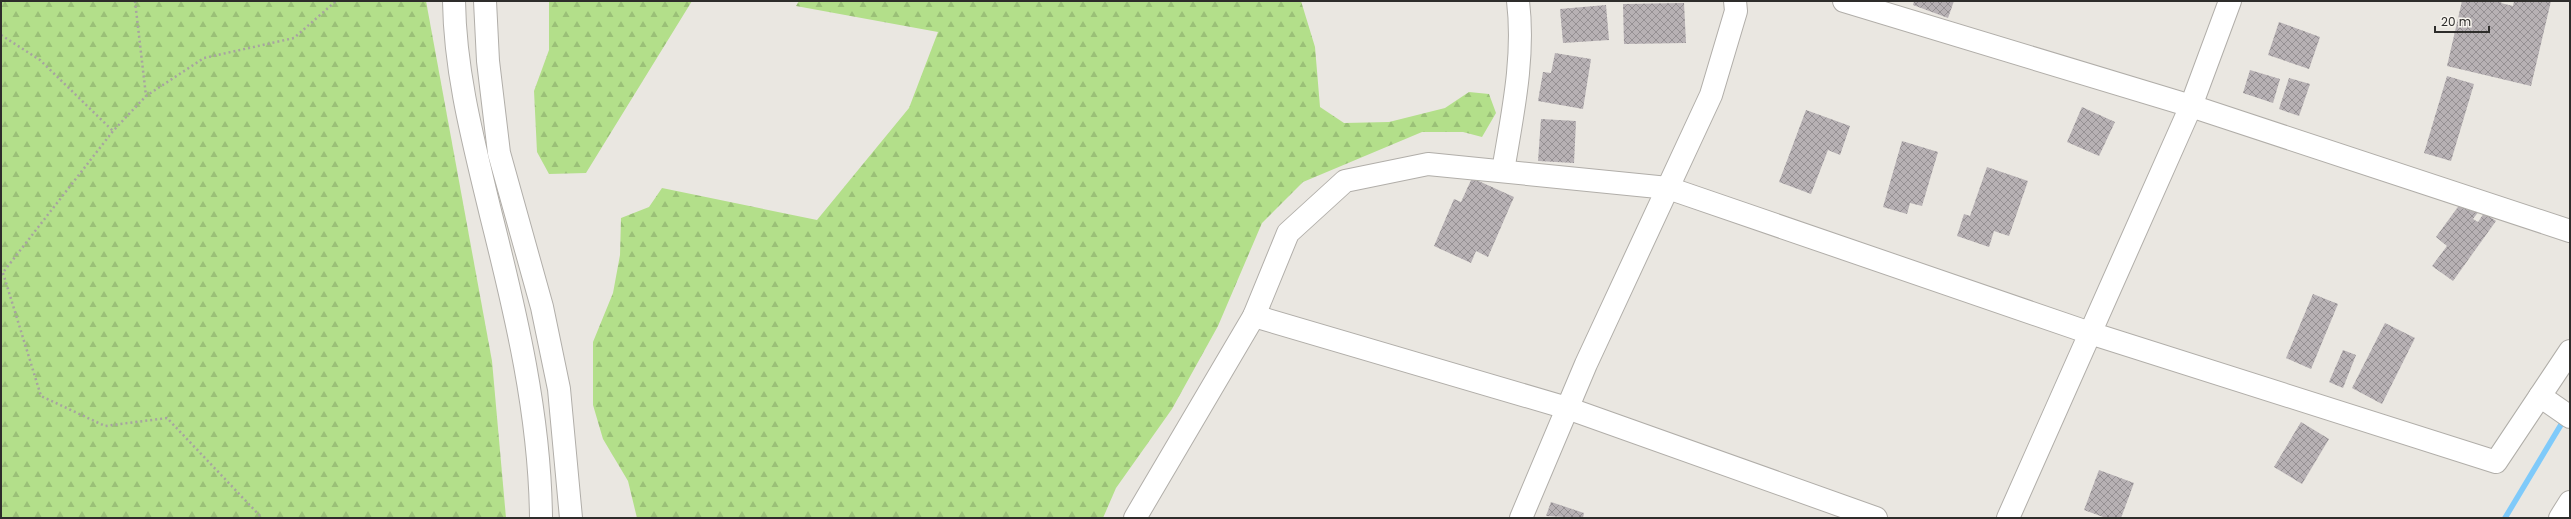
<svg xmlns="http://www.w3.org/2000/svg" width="2571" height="519" viewBox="0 0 2571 519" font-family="Poppins,sans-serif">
  <defs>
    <pattern id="forest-firs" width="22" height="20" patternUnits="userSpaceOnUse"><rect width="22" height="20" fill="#b3df8a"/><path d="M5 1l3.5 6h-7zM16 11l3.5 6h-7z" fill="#9ac077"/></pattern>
    <pattern id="building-cross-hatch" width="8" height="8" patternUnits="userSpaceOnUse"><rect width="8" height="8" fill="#b7b1b4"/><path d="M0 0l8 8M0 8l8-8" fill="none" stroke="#959093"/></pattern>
  </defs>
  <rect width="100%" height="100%" fill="#eae7e1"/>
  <g fill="url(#forest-firs)">
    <polygon points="1,1 426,1 492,361 506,518 1,518"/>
    <polygon points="549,1 692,1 586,173 549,174 537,152 534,91 549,50"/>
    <polygon points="799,1 1301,1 1315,47 1320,107 1344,123 1389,122 1445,108 1469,92 1489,94 1496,113 1482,137 1463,132 1422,132 1303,182 1262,223 1218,326 1172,409 1116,488 1103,518 637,518 628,481 603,439 593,405 593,342 613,293 620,255 621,218 649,207 662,188 817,220 909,108 938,32 796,6"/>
  </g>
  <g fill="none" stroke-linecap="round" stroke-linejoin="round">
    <polyline stroke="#7fcafa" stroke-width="5.5" points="2505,518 2565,418"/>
  </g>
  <g fill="url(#building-cross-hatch)">
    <polygon points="1914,1 1954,1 1948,18 1913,5"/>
    <polygon points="2462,1 2502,1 2501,3 2513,6 2514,1 2551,1 2531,86 2447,66"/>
    <polygon points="1684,3 1686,43 1624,44 1623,4"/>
    <polygon points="1606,5 1609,40 1563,43 1560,9"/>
    <polygon points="2279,22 2320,37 2309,69 2268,55"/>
    <polygon points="1555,53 1591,59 1583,109 1538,101 1543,72 1551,73"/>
    <polygon points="2250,70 2280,79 2273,103 2243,93"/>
    <polygon points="2447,76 2474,84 2451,161 2424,153"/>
    <polygon points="2289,78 2310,84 2299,116 2279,109"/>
    <polygon points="2082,107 2115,122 2099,156 2067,142"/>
    <polygon points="1806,110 1850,126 1840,155 1828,150 1811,194 1779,182"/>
    <polygon points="1541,119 1576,121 1574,163 1538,161"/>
    <polygon points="1902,141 1938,152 1922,206 1910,203 1907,214 1883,207"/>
    <polygon points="1987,167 2028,181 2009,236 1994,231 1989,247 1957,236 1964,214 1970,216"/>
    <polygon points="1472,178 1514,197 1488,257 1476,251 1471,263 1434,246 1454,199 1461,202"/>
    <polygon points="2463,200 2479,211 2473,219 2478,222 2484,213 2496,221 2453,281 2432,266 2447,246 2436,237"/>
    <polygon points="2313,294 2338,304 2311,369 2286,358"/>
    <polygon points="2385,323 2415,338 2382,404 2352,388"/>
    <polygon points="2343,350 2356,355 2343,388 2329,382"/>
    <polygon points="2301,422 2329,439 2302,484 2274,467"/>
    <polygon points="2099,470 2134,483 2121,518 2106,518 2084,510"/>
    <polygon points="1551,502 1584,513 1583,518 1546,516"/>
  </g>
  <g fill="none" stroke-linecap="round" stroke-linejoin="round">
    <g stroke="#b1aea9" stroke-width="24">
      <g id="minor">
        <polyline points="1844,1 2191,106 2570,231"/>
        <path d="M1503 171C1512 116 1525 58 1518 1"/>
        <polyline points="1254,316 1567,408 1876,518"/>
        <polyline points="2540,396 2570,417"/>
        <polyline points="1135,518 1254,316 1288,233 1345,181 1428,164 1668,188 2090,333 2496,462 2570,351"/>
        <polyline points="1521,518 1586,364 1711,95 1736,11 1735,1"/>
        <polyline points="2008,518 2191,106 2230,1"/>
        <polyline points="2560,518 2570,502"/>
      </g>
    </g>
    <g stroke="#b1aea9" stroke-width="24">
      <g id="major">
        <path d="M454 1C455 74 474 144 491 215 516 314 540 415 541 518"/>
        <polyline points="485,1 488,61 499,153 542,307 559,389 571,518"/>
      </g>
    </g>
    <g stroke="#a7a4a0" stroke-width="2.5" stroke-dasharray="2 3" stroke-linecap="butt">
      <polyline points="135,1 146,96"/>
      <polyline points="1,35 40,60 113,131"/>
      <polyline points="3,273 41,396 105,426 167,418 262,518"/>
      <polyline points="1,275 113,131 146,96 204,58 294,38 336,1"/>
    </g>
    <use href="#minor" stroke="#fff" stroke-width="22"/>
    <use href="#major" stroke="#fff" stroke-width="22"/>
  </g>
  <rect width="2571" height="519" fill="none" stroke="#2e2d2b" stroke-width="4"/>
  <path d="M2435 26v6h54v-6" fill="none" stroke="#2e2d2b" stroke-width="2"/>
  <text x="2441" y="26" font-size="12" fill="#2e2d2b" stroke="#f7f4ee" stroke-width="3" paint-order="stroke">20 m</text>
</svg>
